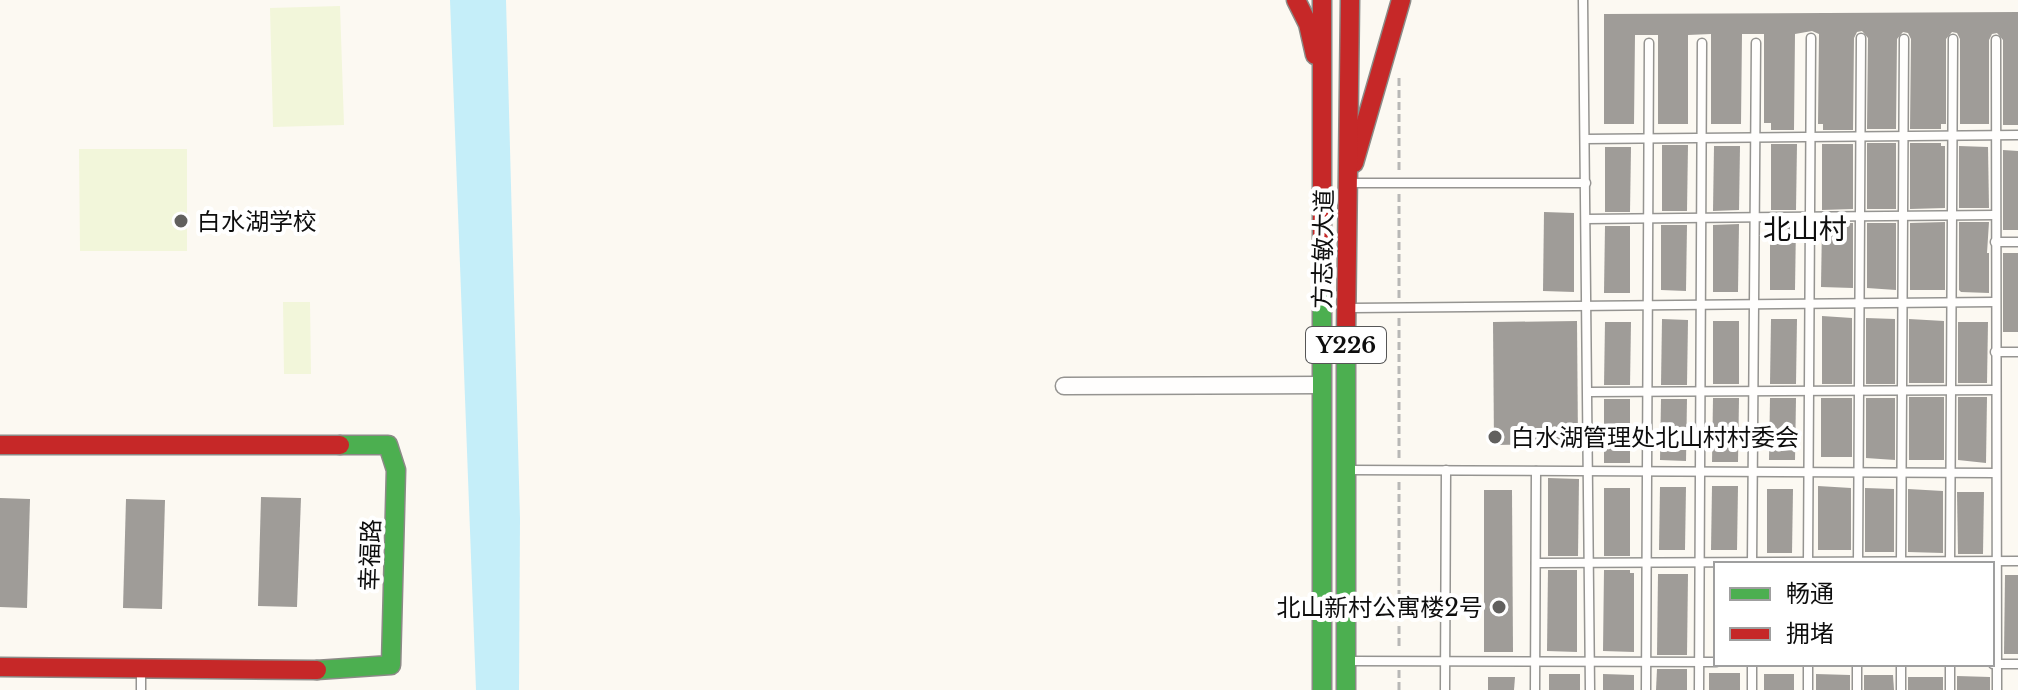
<svg xmlns="http://www.w3.org/2000/svg" width="2018" height="690" viewBox="0 0 2018 690" font-family="'Libre Baskerville','Noto Sans SC',serif">
  <rect width="100%" height="100%" fill="#fcf9f2"/>
  <g fill="#f2f6da">
    <polygon points="340,6 344,125 273,127 270,8"/>
    <polygon points="79,149 187,149 187,251 80,251"/>
    <polygon points="283,302 310,302 311,374 284,374"/>
  </g>
  <polygon fill="#c5eef9" points="450,0 506,0 520,519 519,690 476,690"/>
  <g fill="#9f9c98">
    <polygon points="2018,12 2018,125 2003,125 2003,40 1997,33 1992,34 1989,40 1989,124 1960,124 1960,39 1957,33 1952,32 1946,39 1946,124 1941,124 1941,129 1910,129 1911,39 1908,33 1903,32 1897,39 1896,129 1867,129 1868,38 1862,31 1857,32 1854,38 1853,130 1823,130 1823,124 1818,124 1819,34 1812,31 1795,34 1794,130 1771,130 1771,123 1764,123 1764,34 1742,34 1741,124 1711,124 1711,34 1688,35 1688,124 1658,124 1658,35 1635,35 1634,124 1604,124 1604,14"/>
    <rect x="1867" y="143" width="29" height="66"/>
    <polygon points="1910,143 1941,143 1941,146 1945,146 1945,208 1910,209"/>
    <polygon points="1771,144 1797,144 1796,210 1771,210"/>
    <polygon points="1822,144 1853,144 1853,209 1822,210"/>
    <polygon points="1662,145 1688,145 1687,211 1662,211"/>
    <polygon points="1714,146 1740,146 1739,210 1713,211"/>
    <polygon points="1959,146 1988,147 1989,208 1959,208"/>
    <polygon points="1605,147 1631,147 1630,212 1605,212"/>
    <polygon points="2003,150 2018,151 2018,230 2003,230"/>
    <polygon points="1544,212 1574,213 1574,292 1543,291"/>
    <polygon points="1945,222 1945,290 1910,290 1910,223"/>
    <polygon points="1959,222 1989,222 1987,253 1989,253 1989,293 1961,292 1959,290"/>
    <polygon points="1853,223 1853,288 1821,287 1822,224"/>
    <polygon points="1867,223 1896,223 1896,290 1867,288"/>
    <polygon points="1739,224 1738,292 1713,292 1713,225"/>
    <polygon points="1770,224 1796,224 1795,290 1770,290"/>
    <polygon points="1661,225 1687,225 1686,291 1661,290"/>
    <polygon points="1605,226 1630,226 1630,293 1604,293"/>
    <rect x="2003" y="253" width="15" height="79"/>
    <polygon points="1822,316 1852,318 1852,384 1822,384"/>
    <polygon points="1866,318 1895,319 1895,384 1866,384"/>
    <polygon points="1662,319 1688,320 1687,385 1661,385"/>
    <polygon points="1771,319 1797,319 1796,384 1770,384"/>
    <polygon points="1909,319 1944,321 1944,383 1909,383"/>
    <polygon points="1577,321 1578,444 1494,445 1493,322"/>
    <rect x="1713" y="321" width="26" height="63"/>
    <polygon points="1605,322 1631,322 1630,385 1604,385"/>
    <polygon points="1958,322 1988,322 1987,383 1958,383"/>
    <rect x="1909" y="397" width="35" height="63"/>
    <polygon points="1958,397 1987,397 1986,463 1958,460"/>
    <polygon points="1713,398 1739,398 1738,462 1712,462"/>
    <polygon points="1770,398 1796,398 1795,460 1769,460"/>
    <rect x="1821" y="398" width="31" height="59"/>
    <polygon points="1866,398 1895,398 1895,460 1866,458"/>
    <rect x="1604" y="399" width="26" height="64"/>
    <polygon points="1661,399 1687,399 1686,461 1660,460"/>
    <polygon points="1548,478 1579,479 1578,556 1548,556"/>
    <polygon points="1712,486 1738,486 1737,550 1711,550"/>
    <polygon points="1818,486 1851,488 1851,550 1818,550"/>
    <polygon points="1660,487 1686,487 1685,550 1659,550"/>
    <rect x="1604" y="488" width="26" height="68"/>
    <polygon points="1865,488 1894,489 1894,552 1865,552"/>
    <polygon points="1767,489 1793,489 1792,553 1767,553"/>
    <polygon points="1908,489 1943,491 1943,553 1908,552"/>
    <polygon points="1484,490 1512,490 1513,652 1484,652"/>
    <polygon points="1957,492 1984,492 1983,554 1958,554"/>
    <polygon points="261,497 301,498 297,607 258,606"/>
    <polygon points="0,498 30,499 27,608 0,607"/>
    <polygon points="126,499 165,500 162,609 123,608"/>
    <polygon points="1548,570 1577,570 1577,652 1547,651"/>
    <polygon points="1604,570 1630,570 1630,573 1634,573 1634,652 1603,651"/>
    <polygon points="1658,574 1688,574 1687,655 1657,655"/>
    <polygon points="2005,575 2018,575 2018,654 2004,654"/>
    <polygon points="1657,669 1687,669 1687,690 1656,690"/>
    <rect x="1709" y="673" width="31" height="17"/>
    <rect x="1549" y="674" width="31" height="16"/>
    <polygon points="1603,674 1634,675 1634,690 1603,690"/>
    <rect x="1764" y="674" width="30" height="16"/>
    <polygon points="1816,674 1850,675 1850,690 1816,690"/>
    <polygon points="1864,675 1893,675 1894,690 1864,690"/>
    <polygon points="1957,676 1990,677 1990,690 1957,690"/>
    <polygon points="1488,677 1515,677 1514,690 1488,690"/>
    <rect x="1908" y="677" width="35" height="13"/>
  </g>
  <g fill="none" stroke-linecap="round" stroke-linejoin="round">
    <g stroke="#959491" stroke-width="11">
      <g id="lane">
        <polyline points="1583,0 1590,690"/>
        <polyline points="1996,40 1997,690"/>
        <polyline points="1585,139 2018,135"/>
        <polyline points="1350,183 1586,183"/>
        <polyline points="1586,219 1995,215"/>
        <polyline points="1995,242 2018,242"/>
        <polyline points="1352,308 1995,302"/>
        <polyline points="1995,352 2018,352"/>
        <polyline points="1588,392 1996,390"/>
        <polyline points="1349,470 1996,473"/>
        <polyline points="1536,563 2018,561"/>
        <polyline points="1752,564 1756,43"/>
        <polyline points="1808,564 1811,38"/>
        <polyline points="1858,564 1861,38"/>
        <polyline points="1901,564 1904,39"/>
        <polyline points="1950,564 1953,39"/>
        <polyline points="1351,661 1716,662"/>
        <polyline points="1993,664 2018,664"/>
        <polyline points="141,669 141,690"/>
        <polyline points="1445,690 1446,470"/>
        <polyline points="1535,690 1536,471"/>
        <polyline points="1646,690 1649,43"/>
        <polyline points="1699,690 1702,43"/>
        <polyline points="1752,690 1752,664"/>
        <polyline points="1808,690 1808,664"/>
        <polyline points="1857,690 1857,664"/>
        <polyline points="1901,690 1901,664"/>
        <polyline points="1950,690 1950,664"/>
      </g>
    </g>
    <g stroke="#959491" stroke-width="19">
      <polyline id="street" points="1064,386 1321,385"/>
    </g>
    <g stroke="#8c8a87" stroke-width="21">
      <g id="fast">
        <polyline points="1322,279 1322,690"/>
        <polyline points="317,670 391,665 396,470 388,445 340,445"/>
        <polyline points="1346,690 1346,336"/>
      </g>
    </g>
    <g stroke="#8c8a87" stroke-width="21">
      <g id="jam">
        <polyline points="1296,0 1308,24 1315,55"/>
        <polyline points="1322,0 1322,279"/>
        <polyline points="1354,163 1401,0"/>
        <polyline points="1346,336 1350,0"/>
        <polyline points="0,445 340,445"/>
        <polyline points="0,667 317,670"/>
      </g>
    </g>
    <g stroke="#b8b8b6" stroke-width="3" stroke-dasharray="8 4" stroke-linecap="butt">
      <polyline points="1399,78 1399,174"/>
      <polyline points="1399,194 1399,298"/>
      <polyline points="1399,458 1399,318"/>
      <polyline points="1399,482 1399,650"/>
      <polyline points="1399,670 1399,690"/>
    </g>
    <use href="#lane" stroke="#fffefd" stroke-width="8"/>
    <use href="#street" stroke="#fffefd" stroke-width="16"/>
    <use href="#fast" stroke="#4caf50" stroke-width="18"/>
    <use href="#jam" stroke="#c62828" stroke-width="18"/>
  </g>
  <g fill="#61605e" stroke="#fff" stroke-width="3">
    <circle cx="181" cy="221" r="8"/>
    <circle cx="1495" cy="437" r="8"/>
    <circle cx="1499" cy="607" r="8"/>
  </g>
  <g text-anchor="middle" dominant-baseline="central" stroke-width="8" stroke-linejoin="round" paint-order="stroke">
    <rect fill="#fff" stroke="#565656" stroke-width="2" x="1306" y="327" width="80" height="36" rx="6"/>
    <g font-size="22" font-weight="bold" fill="#0e0e0e">
      <text x="1346" y="345">Y226</text>
    </g>
    <g font-size="24" fill="#0e0e0e" stroke="#fff" text-anchor="start">
      <text x="197" y="221">白水湖学校</text>
      <text x="1511" y="437">白水湖管理处北山村村委会</text>
      <text x="1483" y="607" text-anchor="end">北山新村公寓楼2号</text>
    </g>
    <g font-size="24" fill="#0e0e0e" stroke="#fff">
      <text transform="translate(1323 249) rotate(-89)">方志敏大道</text>
      <text transform="translate(370 555) rotate(-88)">幸福路</text>
    </g>
    <g font-size="28" fill="#0e0e0e" stroke="#fff">
      <text x="1805" y="229">北山村</text>
    </g>
  </g>
  <rect x="1714" y="562" width="280" height="104" fill="#ffffff" stroke="#9f9f9f" stroke-width="2"/>
  <rect x="1730" y="588" width="40" height="12" fill="#4caf50" stroke="#9f9f9f" stroke-width="2"/>
  <text x="1786" y="602" font-size="24" fill="#0e0e0e">畅通</text>
  <rect x="1730" y="628" width="40" height="12" fill="#c62828" stroke="#9f9f9f" stroke-width="2"/>
  <text x="1786" y="642" font-size="24" fill="#0e0e0e">拥堵</text>
</svg>
